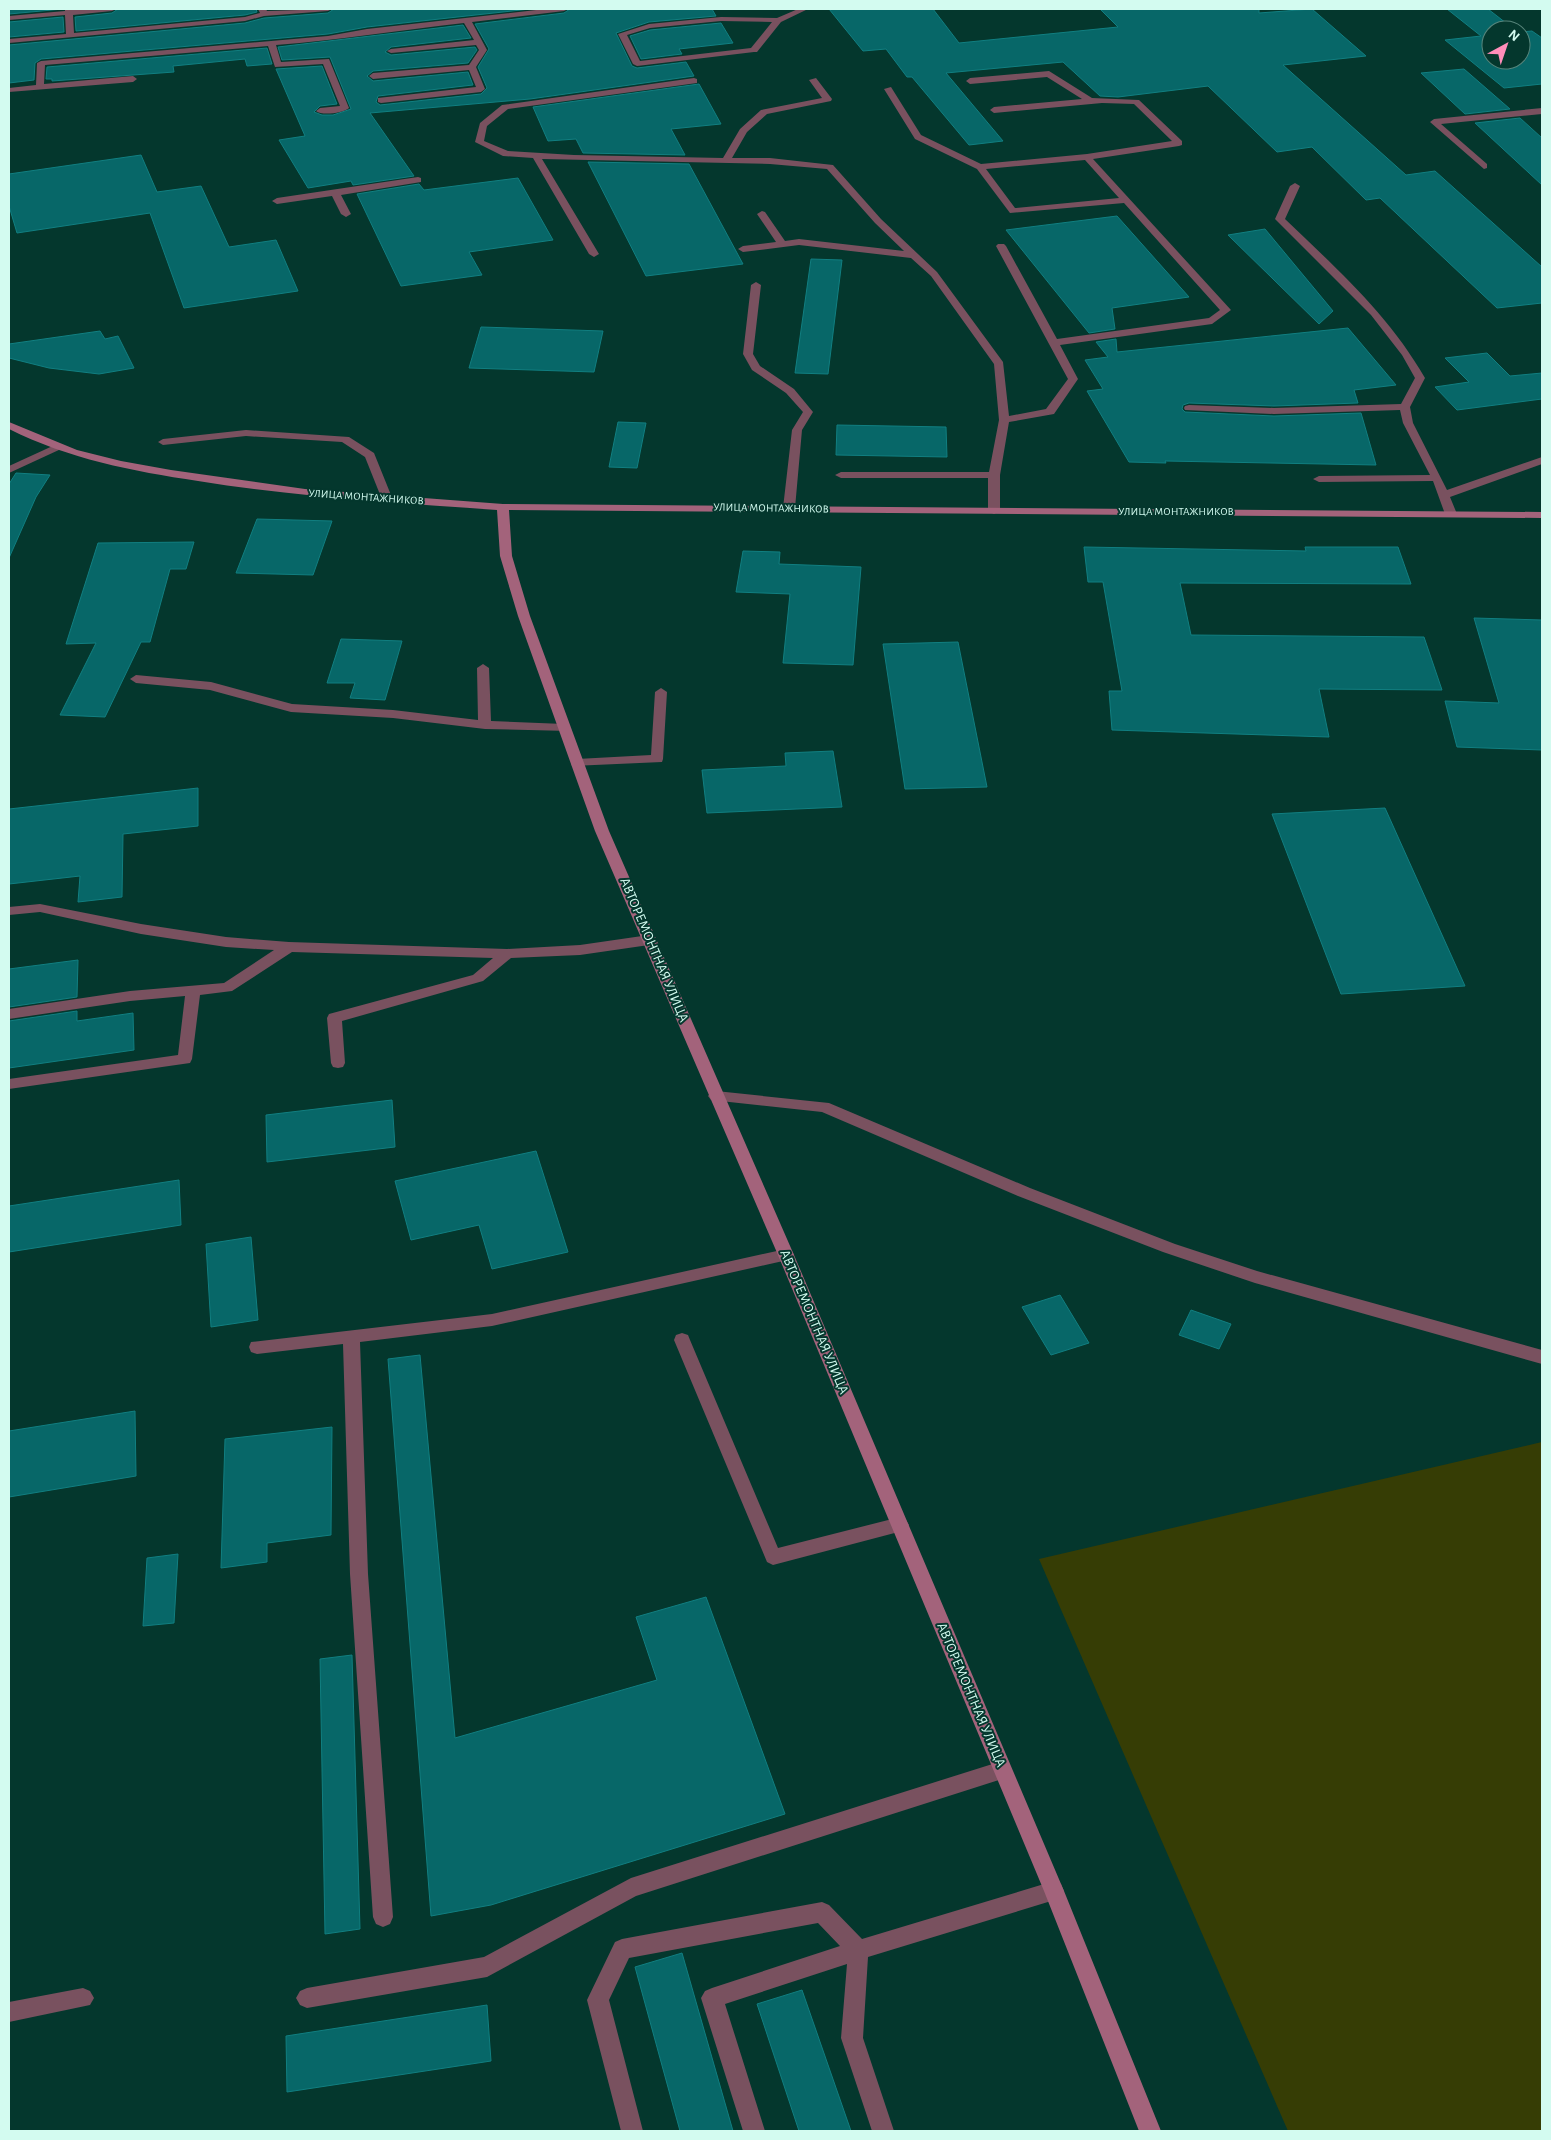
<svg xmlns="http://www.w3.org/2000/svg" width="1551" height="2140" viewBox="0 0 1551 2140" font-family="'Alegreya Sans',sans-serif">
  <rect width="100%" height="100%" fill="#04372d"/>
  <polygon fill="#363d05" points="1542,1442 1542,2131 1288,2131 1039,1559"/>
  <g fill="#076768" stroke="#117f81">
    <polygon points="9,9 63,9 9,14"/>
    <polygon points="118,9 256,9 257,12 245,15 76,31 75,17 112,13"/>
    <polygon points="334,9 530,9 367,27 328,34 41,59 35,63 34,80 9,83 9,45 245,23 264,18 328,13"/>
    <polygon points="570,9 712,9 716,16 649,22 616,33 632,66 637,68 686,62 694,76 530,99 370,113 414,176 353,185 351,181 308,188 279,140 305,136 276,69 322,66 337,104 320,106 314,112 322,115 333,115 351,109 330,57 282,60 278,47 463,25 471,38 391,47 385,52 391,55 475,47 477,50 468,63 373,71 367,76 373,81 468,72 473,85 378,96 376,102 380,105 481,94 487,88 478,67 489,49 475,24 564,13"/>
    <polygon points="829,9 933,9 959,43 1118,27 1100,9 1259,9 1259,13 1312,9 1366,56 1283,65 1406,175 1435,171 1542,267 1542,303 1497,308 1380,198 1366,200 1312,147 1277,152 1208,86 1118,97 1100,96 1063,62 946,73 1003,141 969,145 912,77 907,77 886,49 863,51"/>
    <polygon points="1447,9 1488,9 1515,30 1491,30 1491,60 1521,60 1521,32 1532,31 1542,38 1542,84 1504,88 1445,40 1481,36"/>
    <polygon points="63,17 64,32 9,37 9,22"/>
    <polygon points="721,23 733,43 679,49 682,54 641,59 630,36 650,30"/>
    <polygon points="267,48 272,64 247,66 245,59 173,66 174,72 52,81 52,79 46,79 47,67"/>
    <polygon points="1464,69 1510,109 1465,114 1421,73"/>
    <polygon points="699,84 721,124 671,129 685,155 583,153 576,139 548,141 533,107"/>
    <polygon points="1520,118 1542,138 1542,185 1475,123"/>
    <polygon points="141,155 157,192 201,186 229,247 276,240 298,291 184,308 150,213 17,233 9,206 9,174"/>
    <polygon points="588,162 689,164 743,264 646,276"/>
    <polygon points="518,178 553,240 469,252 482,275 401,286 357,194 419,184 424,190"/>
    <polygon points="1117,216 1189,297 1112,308 1115,329 1089,333 1006,230"/>
    <polygon points="1265,229 1333,311 1319,324 1228,235"/>
    <polygon points="811,259 842,260 828,374 795,373"/>
    <polygon points="481,327 603,331 594,372 469,368"/>
    <polygon points="1348,328 1396,385 1354,390 1358,403 1274,406 1189,403 1183,405 1182,409 1185,412 1274,416 1361,413 1376,465 1165,461 1166,463 1129,462 1087,391 1103,389 1085,360 1108,357 1096,342 1116,339 1117,352"/>
    <polygon points="100,331 105,339 118,336 134,368 99,374 49,368 9,358 9,344"/>
    <polygon points="1487,353 1510,376 1542,373 1542,399 1457,410 1435,387 1469,382 1445,358"/>
    <polygon points="618,422 646,423 637,468 609,467"/>
    <polygon points="837,425 946,427 947,457 836,455"/>
    <polygon points="16,473 50,475 36,497 9,558 9,484"/>
    <polygon points="257,519 332,521 313,575 236,573"/>
    <polygon points="194,542 186,569 170,569 150,642 141,642 105,717 60,715 96,643 66,644 98,543"/>
    <polygon points="1084,547 1306,551 1305,547 1398,547 1411,584 1180,583 1191,635 1424,637 1442,690 1319,689 1329,737 1112,730 1109,691 1122,691 1103,582 1088,582"/>
    <polygon points="743,551 780,552 779,564 861,567 853,665 783,663 790,594 736,592"/>
    <polygon points="1474,618 1542,620 1542,750 1457,747 1445,701 1499,703"/>
    <polygon points="341,639 402,641 385,700 350,698 355,683 327,683"/>
    <polygon points="958,642 987,787 905,789 883,644"/>
    <polygon points="833,751 842,807 707,813 702,770 786,766 785,753"/>
    <polygon points="198,788 198,826 123,834 122,897 78,902 80,876 9,884 9,809"/>
    <polygon points="1385,808 1465,986 1341,994 1272,814"/>
    <polygon points="78,960 77,997 9,1007 9,969"/>
    <polygon points="77,1011 77,1021 133,1013 134,1050 9,1068 9,1021"/>
    <polygon points="392,1100 395,1147 267,1162 266,1115"/>
    <polygon points="536,1151 568,1252 492,1269 479,1225 411,1240 395,1181"/>
    <polygon points="179,1180 181,1225 9,1252 9,1206"/>
    <polygon points="251,1237 258,1320 211,1327 206,1244"/>
    <polygon points="1060,1295 1089,1343 1051,1355 1022,1307"/>
    <polygon points="1191,1310 1231,1324 1219,1349 1179,1335"/>
    <polygon points="420,1355 455,1738 657,1680 636,1617 706,1597 785,1814 491,1905 431,1916 388,1359"/>
    <polygon points="135,1411 136,1476 9,1497 9,1431"/>
    <polygon points="332,1427 331,1535 267,1543 267,1562 221,1568 225,1439"/>
    <polygon points="178,1554 174,1623 143,1626 147,1558"/>
    <polygon points="352,1655 360,1929 325,1934 320,1659"/>
    <polygon points="682,1953 733,2131 680,2131 635,1967"/>
    <polygon points="802,1990 851,2131 799,2131 757,2004"/>
    <polygon points="487,2005 491,2061 287,2092 286,2036"/>
  </g>
  <g fill="none" stroke-linecap="round" stroke-linejoin="round">
    <g fill="#79515f" fill-rule="evenodd">
      <polygon points="65,9 116,9 112,11 73,15 74,33 245,17 260,13 258,9 266,9 267,11 332,9 328,11 264,16 245,21 9,43 9,39 66,34 65,15 9,20 9,16 65,11"/>
      <path d="M545 9H568L564 11 472 22 487 50 476 67 485 89 481 92 381 103 378 102V98L476 87 469 70 373 79 369 76 373 73 469 65 479 50 476 45 391 53 387 51 391 49 474 40 464 23C401 30 339 40 276 45L281 62 329 59 349 108C343 113 322 116 316 111L320 108 340 106 323 64 275 67 268 46 45 65 44 84 133 76 137 79 133 82 9 92V88L36 85 37 63 41 61 328 36 367 29Z"/>
      <path d="M798 9H808L781 22 757 52H754L637 66 633 64 618 34 649 24 721 17 777 18ZM721 21 772 22 751 48 640 61 627 35 650 28Z"/>
      <path d="M1049 71 1092 98 1139 100 1182 141V145L1179 146 1093 159 1231 310 1212 324 1060 345 1078 379 1054 414 1009 422 1000 475V511L994 514 988 511V478H841L835 475 841 472H989L999 420 994 364 931 276 911 258 799 245 743 252 738 249 743 246 776 242 757 214 762 211 765 212 785 241 799 239 904 251 875 223 827 169 770 164 542 159 599 254 594 257 589 254 533 158 503 156 475 142 480 123 502 105 694 78 697 79V83L508 109 487 126 484 141 508 151 574 155 723 158 740 129 761 110 822 98 809 80 816 78 832 99 831 101 767 114 747 132 732 158H770L833 165 881 219 937 272 1003 362 1009 416 1046 409 1068 379 996 246 998 244H1004L1006 246 1057 339 1209 318 1220 310 1124 203 1010 213 977 169 915 139 884 89 891 87 921 135 981 164 1087 154 1172 141 1134 104 1102 103 994 113 990 110 994 107 1082 99 1047 77 970 84 966 81 970 78ZM1085 160 1119 198 1015 208 986 169Z"/>
      <polygon points="1542,108 1542,114 1441,124 1487,164 1487,168 1484,169 1430,122 1434,119"/>
      <polygon points="418,177 421,178 421,182 341,195 351,214 346,217 341,214 332,196 277,204 272,201 277,198"/>
      <path d="M1295 183 1300 186 1285 219C1337 269 1389 315 1425 378L1410 407 1413 423 1447 490 1542 457V464L1450 497 1457 514 1451 517 1445 514 1433 481 1319 482 1313 479 1319 476 1430 475 1403 423 1400 410 1274 414 1185 410 1184 408 1185 406 1189 405 1274 408 1401 404 1415 378 1402 355 1371 315 1275 219 1290 186Z"/>
      <polygon points="756,282 761,285 753,354 760,366 794,389 813,412 802,430 795,508 789,511 783,508 792,430 803,412 786,393 752,370 743,354 751,285"/>
      <polygon points="246,430 349,437 374,453 393,500 387,503 383,502 365,457 342,442 246,436 163,445 158,442 163,439"/>
      <polygon points="57,444 62,447 61,449 9,473 9,466"/>
      <polygon points="483,664 489,668 491,721 564,724 569,725 570,728 569,731 485,729 393,718 291,712 210,690 136,683 130,679 136,675 211,682 292,704 393,710 478,720 477,668"/>
      <polygon points="661,688 667,692 663,759 662,762 572,766 571,763 577,759 651,755 655,692"/>
      <polygon points="40,904 141,924 226,937 289,942 507,949 580,945 649,935 654,937 656,940 654,943 649,945 580,955 511,958 483,981 342,1021 345,1063 343,1067 338,1068 333,1067 331,1063 327,1018 329,1014 473,975 493,958 292,952 232,991 200,995 192,1059 190,1063 9,1089 9,1079 178,1055 185,996 130,1001 9,1019 9,1009 130,991 224,983 274,950 226,947 141,934 40,912 9,915 9,907"/>
      <polygon points="716,1091 829,1103 1030,1188 1175,1244 1257,1271 1542,1350 1542,1364 1255,1283 1163,1252 1018,1196 822,1112 711,1100 708,1096 711,1092"/>
      <polygon points="786,1249 792,1251 794,1255 792,1259 492,1326 360,1342 368,1574 393,1917 390,1924 383,1927 376,1924 373,1917 350,1574 343,1344 257,1354 251,1352 249,1347 251,1342 492,1314"/>
      <polygon points="682,1333 688,1335 690,1340 778,1548 900,1517 906,1520 909,1525 906,1530 773,1565 767,1562 674,1340 676,1335"/>
      <polygon points="1002,1761 1009,1764 1012,1770 1009,1776 1002,1779 636,1896 487,1977 307,2008 300,2005 296,1998 300,1991 307,1988 484,1957 631,1878"/>
      <polygon points="1054,1881 1061,1884 1064,1891 1061,1898 868,1957 863,2038 894,2131 872,2131 841,2038 847,1964 725,2004 765,2131 743,2131 701,1998 705,1991 712,1988 840,1946 818,1923 629,1958 609,2000 643,2131 621,2131 587,2000 615,1942 622,1939 822,1902 829,1905 862,1939"/>
      <polygon points="83,1988 90,1991 94,1998 90,2005 9,2022 9,2002"/>
    </g>
    <path fill="#a3637b" fill-rule="evenodd" d="M9 422 77 450 121 461 171 470 305 489 503 504 1542 512V518L509 510 512 556 530 616 609 831 794 1255 1064 1891 1161 2131H1139L1044 1891 778 1255 595 831 518 616 500 556 497 510C397 503 297 497 198 481 132 471 69 459 9 429Z"/>
  </g>
  <g text-anchor="middle" dominant-baseline="central" stroke-width="4" stroke-linejoin="round" paint-order="stroke">
    <g font-size="11" fill="#d3fbf0" stroke="#04372d">
      <text transform="translate(366 497) rotate(4)">УЛИЦА МОНТАЖНИКОВ</text>
      <text transform="translate(771 508) rotate(1)">УЛИЦА МОНТАЖНИКОВ</text>
      <text x="1176" y="511">УЛИЦА МОНТАЖНИКОВ</text>
    </g>
    <g font-size="14" fill="#d3fbf0" stroke="#04372d">
      <text transform="translate(654 950) rotate(67)">АВТОРЕМОНТНАЯ УЛИЦА</text>
      <text transform="translate(814 1322) rotate(67)">АВТОРЕМОНТНАЯ УЛИЦА</text>
      <text transform="translate(971 1695) rotate(67)">АВТОРЕМОНТНАЯ УЛИЦА</text>
    </g>
  </g>
  <rect width="1551" height="2140" fill="none" stroke="#d3fbf0" stroke-width="20"/>
  <g transform="translate(1506 45) rotate(40)"><circle r="24" fill="#04372d" stroke="#57857b"/>
  <path d="M0-4L9 19L0 12L-9 19Z" fill="#ff8eba"/>
  <text y="-8" font-size="14" font-weight="bold" text-anchor="middle" fill="#d3fbf0">N</text>
  </g>
</svg>
